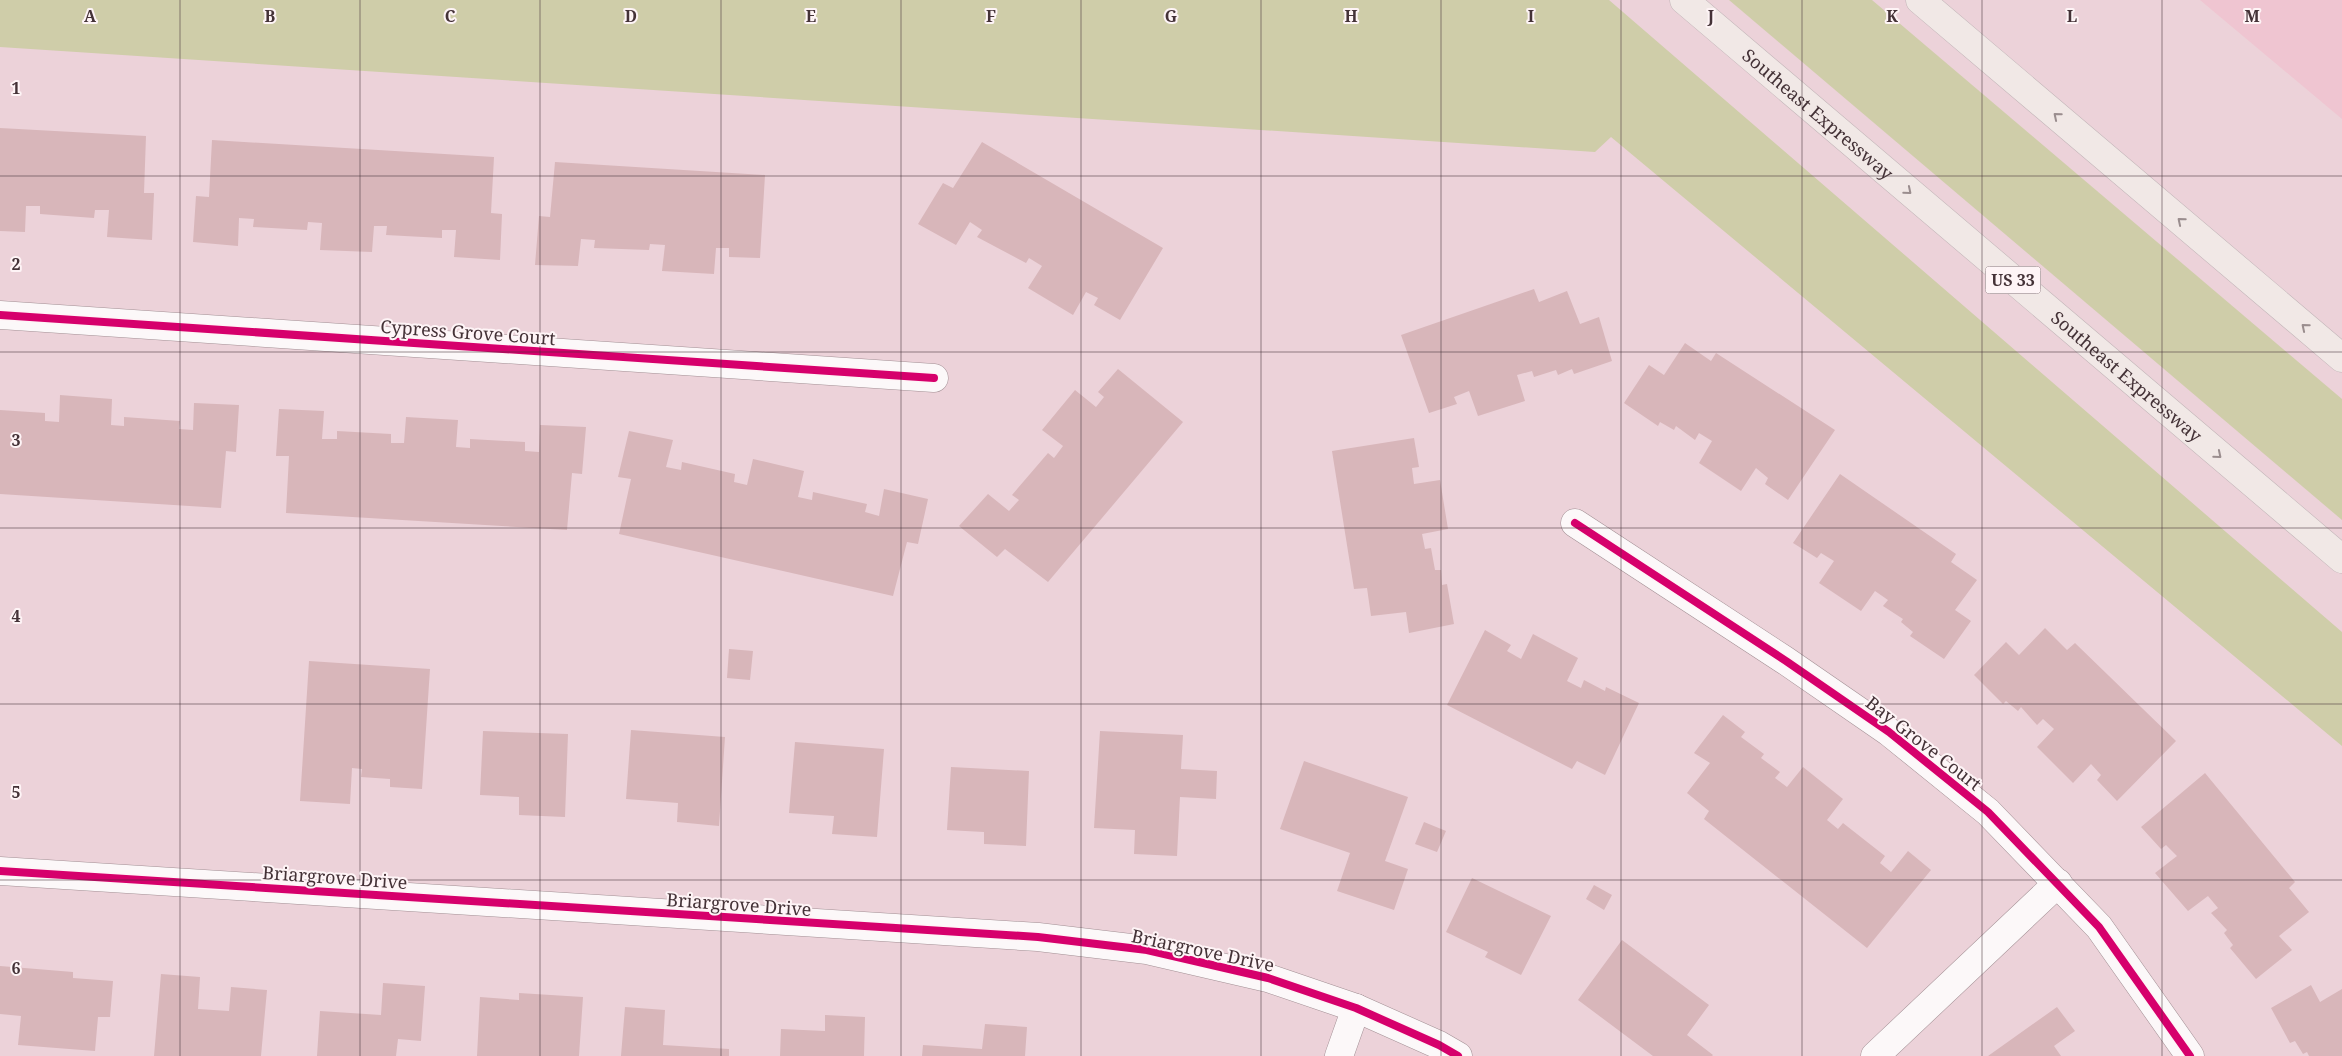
<svg xmlns="http://www.w3.org/2000/svg" width="2342" height="1056" viewBox="0 0 2342 1056" font-family="'Noto Serif',serif">
  <rect width="100%" height="100%" fill="#ecd2d9"/>
  <polygon fill="#efc5d1" points="2200,0 2342,0 2342,119"/>
  <g fill="#cfcda9">
    <polygon points="0,0 1609,0 2342,632 2342,746 1611,137 1595,152 0,47"/>
    <polygon points="1729,0 1872,0 2342,399 2342,520"/>
  </g>
  <g fill="#d8b6ba">
    <polygon points="0,128 146,136 144,193 154,193 152,240 107,237 109,210 95,210 94,218 40,214 40,206 26,206 25,232 0,231"/>
    <polygon points="212,140 494,157 491,213 502,214 500,260 454,257 456,230 442,230 442,238 386,235 387,226 374,226 372,252 320,250 322,223 308,222 307,230 253,227 254,219 239,218 238,246 193,242 196,196 209,197"/>
    <polygon points="982,142 1163,248 1120,320 1094,305 1098,298 1086,292 1073,315 1028,288 1042,266 1029,258 1026,263 977,237 982,230 970,222 956,245 918,224 943,183 953,188"/>
    <polygon points="555,162 765,175 760,258 729,257 729,248 716,248 714,274 662,271 665,245 650,244 649,250 594,248 595,240 581,239 578,266 535,265 539,216 550,217"/>
    <polygon points="1534,289 1539,302 1567,291 1580,324 1599,317 1612,361 1574,374 1572,369 1558,375 1556,370 1534,377 1532,371 1517,375 1525,401 1478,416 1469,391 1454,397 1457,404 1429,413 1401,335"/>
    <polygon points="1685,343 1711,361 1716,353 1835,430 1788,500 1765,484 1768,478 1756,468 1741,491 1699,463 1712,441 1699,433 1695,440 1676,426 1674,430 1660,422 1658,426 1624,403 1649,365 1664,375"/>
    <polygon points="1118,369 1183,422 1048,582 1005,549 997,557 959,526 988,494 1009,511 1019,500 1012,495 1048,453 1054,458 1063,446 1042,430 1075,390 1096,407 1104,397 1098,392"/>
    <polygon points="60,395 112,399 111,425 124,426 124,417 180,421 179,429 193,430 194,403 239,405 236,452 226,451 221,508 0,494 0,410 45,413 45,421 59,422"/>
    <polygon points="279,409 324,411 322,439 337,439 337,431 391,434 391,443 404,443 406,417 458,420 456,447 470,448 470,439 525,442 525,451 539,452 540,425 586,427 582,474 572,473 567,530 286,513 289,456 276,456"/>
    <polygon points="629,431 673,440 666,467 681,470 682,462 735,474 734,482 747,485 753,459 804,471 798,497 812,500 813,492 867,504 865,512 879,516 884,489 928,499 918,544 907,542 893,596 619,534 631,479 618,477"/>
    <polygon points="1414,438 1419,467 1412,468 1414,484 1440,480 1448,529 1422,534 1425,549 1431,548 1435,570 1441,570 1442,585 1447,584 1454,624 1409,633 1406,612 1371,616 1367,588 1354,589 1332,451"/>
    <polygon points="1840,474 1956,554 1951,562 1977,580 1955,610 1971,621 1944,659 1910,636 1913,632 1901,622 1903,619 1883,606 1888,600 1875,591 1861,611 1819,583 1834,561 1821,553 1817,558 1793,543"/>
    <polygon points="2045,628 2067,650 2075,643 2176,741 2117,801 2097,780 2101,775 2091,764 2073,783 2037,747 2054,729 2043,719 2037,725 2021,707 2018,711 2006,701 2003,704 1974,675 2006,642 2019,655"/>
    <polygon points="1485,630 1511,645 1507,651 1521,659 1533,634 1578,658 1567,681 1581,688 1584,680 1605,691 1606,687 1639,703 1605,775 1577,761 1572,769 1447,705"/>
    <polygon points="729,649 753,651 750,680 727,678"/>
    <polygon points="309,661 430,669 422,789 390,787 390,779 361,777 362,769 352,768 350,804 300,801"/>
    <polygon points="1723,715 1745,732 1741,737 1764,754 1761,758 1780,772 1775,778 1787,787 1803,767 1843,799 1827,820 1838,829 1843,823 1885,856 1880,863 1891,872 1908,851 1931,870 1867,948 1704,819 1709,811 1687,793 1710,763 1694,753"/>
    <polygon points="631,730 725,737 719,826 677,822 678,803 626,799"/>
    <polygon points="483,731 568,734 565,817 519,815 519,797 480,795"/>
    <polygon points="1100,731 1183,735 1181,769 1217,771 1216,799 1180,797 1177,856 1134,854 1135,830 1094,828"/>
    <polygon points="795,742 884,749 877,837 832,834 834,816 789,813"/>
    <polygon points="1304,761 1408,797 1385,861 1408,869 1394,910 1337,891 1350,853 1280,829"/>
    <polygon points="951,767 1029,771 1026,846 984,844 984,832 947,830"/>
    <polygon points="2205,773 2295,882 2289,888 2309,912 2279,936 2292,950 2256,979 2230,948 2233,945 2224,933 2227,930 2211,913 2218,908 2208,896 2188,911 2155,873 2177,856 2166,845 2161,849 2141,827"/>
    <polygon points="1424,822 1446,831 1437,852 1415,844"/>
    <polygon points="1472,878 1551,916 1521,975 1485,957 1488,952 1446,932"/>
    <polygon points="1594,885 1612,895 1604,910 1586,899"/>
    <polygon points="1622,940 1709,1005 1687,1035 1713,1055 1712,1056 1653,1056 1578,1000"/>
    <polygon points="0,966 73,972 73,978 113,981 110,1017 98,1017 95,1051 18,1045 21,1016 0,1014"/>
    <polygon points="161,974 200,977 198,1009 229,1011 231,987 267,990 261,1056 154,1056"/>
    <polygon points="383,983 425,986 421,1041 398,1039 396,1056 317,1056 320,1011 381,1015"/>
    <polygon points="2311,985 2320,1002 2342,989 2342,1056 2309,1056 2307,1052 2303,1054 2295,1041 2290,1043 2271,1008"/>
    <polygon points="519,993 583,997 579,1056 477,1056 480,997 519,1000"/>
    <polygon points="625,1007 665,1010 663,1045 729,1049 729,1056 621,1056"/>
    <polygon points="2057,1007 2075,1031 2054,1046 2061,1056 1988,1056"/>
    <polygon points="825,1015 865,1017 864,1056 780,1056 781,1029 825,1031"/>
    <polygon points="985,1024 1027,1027 1025,1056 922,1056 923,1045 982,1049"/>
  </g>
  <g fill="none" stroke-linecap="round" stroke-linejoin="round">
    <g stroke="#a28f94" stroke-width="29">
      <g id="minor">
        <polyline points="0,315 934,378"/>
        <polyline points="1575,523 1786,661 1889,732 1988,812 2099,927 2190,1056"/>
        <polyline points="0,871 1038,937 1147,950 1268,978 1356,1008 1439,1045 1458,1056"/>
        <polyline points="1339,1056 1356,1008"/>
        <polyline points="1875,1056 2058,883"/>
      </g>
    </g>
    <g stroke="#c1b4b7" stroke-width="29">
      <g id="motorway">
        <path id="s1" d="M1684 0 2342 559"/>
        <polyline points="1920,0 2342,358"/>
      </g>
    </g>
    <use href="#minor" stroke="#fcf8f9" stroke-width="28"/>
    <use href="#motorway" stroke="#f1e8e6" stroke-width="28"/>
    <g stroke="#fef4f6" stroke-width="11">
      <g id="cycleway">
        <polyline points="0,315 934,378"/>
        <polyline points="1575,523 1786,661 1889,732 1988,812 2099,927 2190,1056"/>
        <polyline points="0,871 1038,937 1147,950 1268,978 1356,1008 1439,1045 1458,1056"/>
      </g>
    </g>
    <use href="#cycleway" stroke="#d6006c" stroke-width="8"/>
  </g>
  <defs><path id="oneway-chevron" d="M-2-3.5L2.5 0L-2 3.5" fill="none" stroke-width="1.6" stroke-linecap="round" stroke-linejoin="round" transform="scale(1.25)"/></defs>
  <g stroke="#9a8d8e">
    <use href="#oneway-chevron" transform="translate(2057 116) rotate(-140)"/>
    <use href="#oneway-chevron" transform="translate(1908 191) rotate(40)"/>
    <use href="#oneway-chevron" transform="translate(2181 221) rotate(-140)"/>
    <use href="#oneway-chevron" transform="translate(2305 327) rotate(-140)"/>
    <use href="#oneway-chevron" transform="translate(2218 455) rotate(40)"/>
  </g>
  <path fill="none" stroke="#443237" stroke-width="1" stroke-opacity="0.55" d="M180 0V1056M360 0V1056M540 0V1056M721 0V1056M901 0V1056M1081 0V1056M1261 0V1056M1441 0V1056M1621 0V1056M1802 0V1056M1982 0V1056M2162 0V1056M0 176H2342M0 352H2342M0 528H2342M0 704H2342M0 880H2342"/>
  <g text-anchor="middle" dominant-baseline="central" stroke-width="4" stroke-linejoin="round" paint-order="stroke">
    <rect fill="#fef4f6" stroke="#7c6c70" stroke-width="1" x="1985.5" y="266.5" width="55" height="27" rx="4"/>
    <g font-size="16" font-weight="bold" fill="#443237">
      <text x="2013" y="280">US 33</text>
    </g>
    <g font-size="18" fill="#443237" stroke="#fef4f6">
      <text stroke="none"><textPath href="#s1" startOffset="176">Southeast Expressway</textPath></text>
      <text transform="translate(468 332) rotate(4)">Cypress Grove Court</text>
      <text stroke="none"><textPath href="#s1" startOffset="581">Southeast Expressway</textPath></text>
      <text transform="translate(1924 743) rotate(38)">Bay Grove Court</text>
      <text transform="translate(335 877) rotate(4)">Briargrove Drive</text>
      <text transform="translate(739 904) rotate(4)">Briargrove Drive</text>
      <text transform="translate(1203 950) rotate(12)">Briargrove Drive</text>
    </g>
  </g>
  <g font-size="16" text-anchor="middle" font-weight="bold" fill="#443237" stroke="#fef4f6" stroke-width="4" stroke-linejoin="round" paint-order="stroke">
    <text x="90" y="22">A</text>
    <text x="270" y="22">B</text>
    <text x="450" y="22">C</text>
    <text x="631" y="22">D</text>
    <text x="811" y="22">E</text>
    <text x="991" y="22">F</text>
    <text x="1171" y="22">G</text>
    <text x="1351" y="22">H</text>
    <text x="1531" y="22">I</text>
    <text x="1711" y="22">J</text>
    <text x="1892" y="22">K</text>
    <text x="2072" y="22">L</text>
    <text x="2252" y="22">M</text>
    <text x="16" y="94">1</text>
    <text x="16" y="270">2</text>
    <text x="16" y="446">3</text>
    <text x="16" y="622">4</text>
    <text x="16" y="798">5</text>
    <text x="16" y="974">6</text>
  </g>
</svg>
